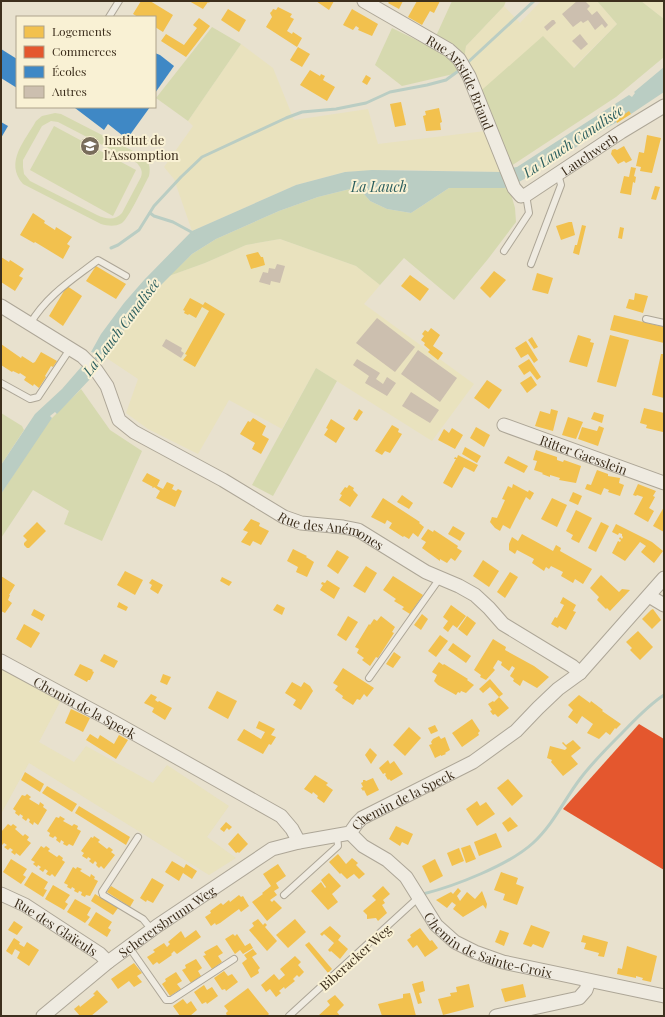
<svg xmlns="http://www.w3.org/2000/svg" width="665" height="1017" viewBox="0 0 665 1017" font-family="'Playfair Display',serif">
  <rect width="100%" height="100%" fill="#e8e1ce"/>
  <g fill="#e9e2be">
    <polygon points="541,1 597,1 617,24 573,68 475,96 462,72 466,46 504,6 520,23"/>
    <polygon points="641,1 664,1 664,19"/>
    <polygon points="241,44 273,68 294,120 368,109 378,144 485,131 502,172 396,170 345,172 296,185 192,231 174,179 164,167 193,126 188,121"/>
    <polygon points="280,239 356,266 380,285 364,304 474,384 432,441 316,368 282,429 229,400 198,454 148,429 126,413 138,379 105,357 147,299 169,276 205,263 246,245"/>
    <polygon points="1,667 61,700 39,742 74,762 86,746 153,783 167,765 229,806 207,837 236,858 209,875 29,763 1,814"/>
  </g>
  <g fill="#d6d9af" fill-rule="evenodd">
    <polygon points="452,1 506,1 504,6 466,46 462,72 402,86 375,65 392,28 431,47"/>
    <polygon points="597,1 641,1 664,19 664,57 616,97 502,172 475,96 543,36 574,68 617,24"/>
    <polygon points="212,27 241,44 188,121 156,98"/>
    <path d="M55 113 61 114 141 155C149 160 151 167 149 176 144 185 129 218 122 223 115 227 108 226 101 224L23 184C4 162 25 141 36 121L42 116ZM51 121 58 122 137 163C141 168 143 171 141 177L122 213C115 221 106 219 97 215L30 181 24 174 23 167V160L42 126Z"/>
    <polygon points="54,126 136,170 113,216 30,170"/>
    <polygon points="358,187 370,201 387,209 411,213 449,188 504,188 509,187 515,208 516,222 488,259 454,300 404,258 380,285 356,266 280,239 246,245 205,263 169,276 192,254 216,239 279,211 318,197"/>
    <polygon points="316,368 337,381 273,496 252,485"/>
    <polygon points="81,389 110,430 142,451 102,541 64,524 69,511 33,490 1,538 1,494 48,422"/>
    <polygon points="1,413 22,426 24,430 1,465"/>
  </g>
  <g fill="#bacdc3">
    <path d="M664 67V92L631 114 629 112 616 120 617 122C583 141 551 165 517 183L511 168 517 167 629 95 632 97 635 93 634 92Z"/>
    <polygon points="372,170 502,172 509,187 504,188 449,188 411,213 387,209 370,201 358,187 318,197 279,211 216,239 192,254 147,299 105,356 91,352 101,334 124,303 144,280 192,231 296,185 345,172"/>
    <polygon points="82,366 91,378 57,414 55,412 50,416 52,418 1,494 1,465 35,414 62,389"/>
  </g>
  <g fill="#f2c14e">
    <polygon points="141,1 150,1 173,15 163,32 155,27 155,17 138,17 133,14"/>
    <polygon points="189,1 210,1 209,3 208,2 203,9"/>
    <polygon points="316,1 334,1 329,10"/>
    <polygon points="390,1 403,1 399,9 388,3"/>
    <polygon points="417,1 440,1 434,13 430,11 422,25 408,17"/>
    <polygon points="278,7 292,14 290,17 294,19 287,31 292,34 293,32 302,38 297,47 266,27 272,17 270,13 272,11 273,9 276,10"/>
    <polygon points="228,9 246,20 239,32 221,20"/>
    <polygon points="352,9 378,24 372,36 358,30 359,28 356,26 353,30 343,25"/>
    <polygon points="199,18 210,26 186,57 161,41 166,34 184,45 197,28 193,25"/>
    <polygon points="298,47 310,54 302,67 290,60"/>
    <polygon points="310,70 320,76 321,74 325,76 323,80 335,87 327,101 300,85"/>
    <polygon points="366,75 371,78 367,85 362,82"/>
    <polygon points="401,102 406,125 395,127 390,104"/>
    <polygon points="439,108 442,122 440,123 441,130 426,131 423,116 426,115 425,111"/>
    <polygon points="629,111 631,114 617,123 616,120"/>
    <polygon points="647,135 661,138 652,173 640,171 641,167 636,166 639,152 644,153"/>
    <polygon points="624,146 632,160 626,163 624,161 618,164 611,154 612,150 615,149 617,150"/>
    <polygon points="631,167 636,168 634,176 636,177 635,183 633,182 631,195 620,193 624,176 629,177"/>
    <polygon points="655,186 660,187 656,200 651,199"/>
    <polygon points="33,213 45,221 44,223 55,230 56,227 72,237 67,244 70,246 63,259 35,242 34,243 20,235"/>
    <polygon points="569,222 572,222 575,235 561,240 556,226"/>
    <polygon points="582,225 586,226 579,255 573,253 575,245 577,245"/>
    <polygon points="620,227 624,228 622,239 618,238"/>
    <polygon points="258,252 261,257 263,257 265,265 251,269 246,255"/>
    <polygon points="1,257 9,262 10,260 24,269 19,276 23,278 15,291 1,282"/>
    <polygon points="96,266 126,284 116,299 86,281"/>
    <polygon points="494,271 506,280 490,298 480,288"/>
    <polygon points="537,273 553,278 548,294 532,290"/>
    <polygon points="410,275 429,289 420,301 401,286"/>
    <polygon points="67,286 82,296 63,326 49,316"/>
    <polygon points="635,293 648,296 643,313 626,308 629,299 634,300"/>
    <polygon points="190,298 203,305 205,302 225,314 195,367 183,360 187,355 185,354 209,311 202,307 196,318 189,314 188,315 184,313 185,311 183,310"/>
    <polygon points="614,315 664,327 664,343 610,330"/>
    <polygon points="431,328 440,335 433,346 443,353 438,360 428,352 430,350 424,345 425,343 421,340 424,336 422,334 425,330 428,332"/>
    <polygon points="578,335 591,339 590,342 594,343 587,367 569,362"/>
    <polygon points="610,335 629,340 616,387 597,382"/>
    <polygon points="532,337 538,347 534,349 528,340"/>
    <polygon points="526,341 538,360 534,363 528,354 521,358 515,348"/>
    <polygon points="1,344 21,358 22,356 33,363 35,362 41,352 57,361 53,367 51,366 45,376 46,377 39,388 34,384 33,386 24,380 26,377 20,373 19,374 13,371 12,372 1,365"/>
    <polygon points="661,354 664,354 664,398 652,395"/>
    <polygon points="529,359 541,377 537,380 530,371 524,375 518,366"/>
    <polygon points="531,376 537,385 527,393 520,383"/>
    <polygon points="487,380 502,390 489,409 474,398"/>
    <polygon points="644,408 664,413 664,428 663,432 646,428 647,425 640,423"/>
    <polygon points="359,409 363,412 357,421 353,419"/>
    <polygon points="551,409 558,411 553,431 535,426 540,411 550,414"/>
    <polygon points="594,412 604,415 602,423 591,419"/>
    <polygon points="568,417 583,422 576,439 562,435"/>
    <polygon points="253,418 266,426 262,435 269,439 261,454 252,449 255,443 240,434 248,421 250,422"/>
    <polygon points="331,419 345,428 336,443 324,435 328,429 326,428"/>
    <polygon points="392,425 399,429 398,432 402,434 390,453 385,451 382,455 375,451"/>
    <polygon points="599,426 604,428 598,446 578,439 582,427 597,431"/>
    <polygon points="476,427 490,435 484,447 470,438"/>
    <polygon points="452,428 463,435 455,449 438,440 444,429 449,433"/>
    <polygon points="465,447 481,456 477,463 462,454"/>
    <polygon points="536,450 557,457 557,460 563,462 564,460 581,466 576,483 559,480 560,478 550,475 550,477 542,474 543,473 534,470 537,461 533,460"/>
    <polygon points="458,455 478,465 474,472 464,467 452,488 443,483 456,459 454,459 455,457 457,458"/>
    <polygon points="508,456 528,466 524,473 504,463"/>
    <polygon points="597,470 608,474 608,476 620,478 619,483 624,485 620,496 608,492 609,490 604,488 601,495 585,489 587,484 591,485"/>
    <polygon points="147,473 160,480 157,486 163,489 167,482 174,485 172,489 176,491 178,489 182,491 175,507 156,498 160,491 154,487 153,488 152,488 153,487 142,481"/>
    <polygon points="513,484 528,492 529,490 534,493 530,500 526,497 510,529 503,525 500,531 495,528 490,522 492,517 497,518 505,500 502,499 508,486 512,488"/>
    <polygon points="638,484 656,491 653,496 655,497 649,508 654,511 648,522 634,514 643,497 637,495 636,496 633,495"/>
    <polygon points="349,485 354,488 353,490 358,495 350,507 339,500 342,495 340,494 345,487 347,488"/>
    <polygon points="573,492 582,496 578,505 569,501"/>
    <polygon points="402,495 413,503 409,509 397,502"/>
    <polygon points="383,498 420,522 419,523 424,527 418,537 413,533 409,539 404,536 403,537 389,528 392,523 387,520 385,524 371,517"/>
    <polygon points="552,498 567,505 557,527 541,519"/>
    <polygon points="664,507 664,532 653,526"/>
    <polygon points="576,510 592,518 579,543 571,539 573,535 566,531"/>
    <polygon points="251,519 260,523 259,526 269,531 261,545 253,541 250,546 241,542 248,532 243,530"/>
    <polygon points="37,522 46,531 29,548 27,548 24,545 24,543 27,540 23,536"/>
    <polygon points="601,522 609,526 596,552 588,548"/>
    <polygon points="616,524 652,542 663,551 654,563 641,552 646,546 640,542 625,561 612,553 618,541 620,542 621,540 619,539 620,537 622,539 623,537 622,536 622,534 619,533 618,535 612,532"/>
    <polygon points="453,526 465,533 460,541 448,534"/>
    <polygon points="428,529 433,532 434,530 458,546 457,548 462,551 455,561 451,558 447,563 440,559 440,561 422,548 426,542 421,539"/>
    <polygon points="522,534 553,551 556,545 561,548 560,551 592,569 583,584 575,579 573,583 561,576 563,572 551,566 549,569 546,567 544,571 532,563 534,559 517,550 515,554 509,550 509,544 512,537 518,541"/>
    <polygon points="293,549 307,556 306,557 314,562 307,577 296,572 298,567 287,561"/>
    <polygon points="337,550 349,557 338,574 327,566"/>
    <polygon points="483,560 499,571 489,587 473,576"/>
    <polygon points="366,566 377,573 365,593 353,586"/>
    <polygon points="125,571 143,580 135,595 117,585"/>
    <polygon points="510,572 518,577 505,598 497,592"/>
    <polygon points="601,575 619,592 622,589 630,590 610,611 607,608 606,609 597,600 599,597 590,588"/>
    <polygon points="1,576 15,585 9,595 10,595 8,600 12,603 5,613 1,611"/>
    <polygon points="393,576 423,595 410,614 402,609 404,607 394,601 396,599 383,590"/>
    <polygon points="222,577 232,582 229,586 220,581"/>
    <polygon points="152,579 163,585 158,594 150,589 152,585 149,583"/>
    <polygon points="327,580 340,588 334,599 320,590 323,585 321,584 322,582 325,583"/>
    <polygon points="563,597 576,605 573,611 576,612 566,630 559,626 558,628 551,624 555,617 557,618 564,605 560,603"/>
    <polygon points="119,602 128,607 126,611 117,607"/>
    <polygon points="277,604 285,608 282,615 273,610"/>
    <polygon points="451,605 466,616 457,628 453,625 448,632 443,628 448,621 443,617"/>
    <polygon points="34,609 45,615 42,621 31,615"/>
    <polygon points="653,609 661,620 652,629 642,619 651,610"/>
    <polygon points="422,614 428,619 421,630 414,625"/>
    <polygon points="348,616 358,622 346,641 337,635"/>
    <polygon points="381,616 395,627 392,632 394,633 378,658 376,657 370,666 362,660 364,658 357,653 359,649 355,647 369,624 370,625 374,619 377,621"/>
    <polygon points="467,616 476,623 467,636 458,629"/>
    <polygon points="24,624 40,633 31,648 16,639"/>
    <polygon points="638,631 653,647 640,660 630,650 632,648 626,642"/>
    <polygon points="440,635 448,641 436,657 428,651"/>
    <polygon points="493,639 506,647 505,650 534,666 549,677 537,688 523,680 520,686 513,681 514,679 510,676 515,668 512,666 509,671 501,665 502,662 498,660 493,668 495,670 486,680 480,677 481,675 474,670"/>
    <polygon points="453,643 471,656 466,663 448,650"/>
    <polygon points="394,652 401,657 393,668 386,664"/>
    <polygon points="104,654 118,661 114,668 100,661"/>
    <polygon points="439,662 443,665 444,664 468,679 467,680 474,685 466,693 461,691 460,693 458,692 456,695 438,685 434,681 437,675 432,672"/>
    <polygon points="80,664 93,670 92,671 94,672 90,680 88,680 87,682 74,675"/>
    <polygon points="343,668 374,688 367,697 364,694 360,700 357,699 353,705 342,698 343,696 335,690 338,686 333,683"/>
    <polygon points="163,674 171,677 167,685 160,682"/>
    <polygon points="490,679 503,694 499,697 509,708 498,717 495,714 493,715 490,711 492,710 488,704 493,701 494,702 499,697 490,687 483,693 479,689"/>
    <polygon points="292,682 301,687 304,682 310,686 313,691 301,710 293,705 296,700 285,693"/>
    <polygon points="217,691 237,701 228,719 208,708"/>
    <polygon points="151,694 157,697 155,700 158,702 159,701 172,708 165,720 152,712 154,708 144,703"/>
    <polygon points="579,695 590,703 591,701 603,710 602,711 621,724 616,729 615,728 610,735 606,732 599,739 587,733 593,724 582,716 577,724 568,717 573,710 568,705"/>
    <polygon points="71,709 90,718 83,732 65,723"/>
    <polygon points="472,719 480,731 478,733 479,735 462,747 452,733"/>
    <polygon points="259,721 275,729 271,735 276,737 271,745 269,744 263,754 237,740 244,729 261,739 265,732 256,728"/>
    <polygon points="435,725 438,731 431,734 428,728"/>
    <polygon points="409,727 421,738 405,756 393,745"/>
    <polygon points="90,734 98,739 100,735 114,744 119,735 128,740 116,759 86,740"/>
    <polygon points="439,736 441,739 445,737 450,750 445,753 446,754 441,756 441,755 435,758 429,745 432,744 431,742 433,739"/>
    <polygon points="573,740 581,748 571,756 578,764 563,776 551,762 552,760 547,758 550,746 565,750 567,748 562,743 563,742 566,745"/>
    <polygon points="370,748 377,755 371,764 365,755"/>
    <polygon points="388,760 390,764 394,761 403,774 391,781 389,779 388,780 385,775 386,774 385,773 383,774 379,768"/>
    <polygon points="25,772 44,784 40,792 21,780"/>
    <polygon points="315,775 328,783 326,785 333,790 324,803 317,798 318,796 313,792 312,794 304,789"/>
    <polygon points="373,778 379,790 367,796 364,790 363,791 361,788 363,787 361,783 363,782 363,780 365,780 366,781"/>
    <polygon points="508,779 523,796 512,806 497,788"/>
    <polygon points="47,786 77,804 72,812 42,793"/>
    <polygon points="27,794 31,797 29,799 39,805 40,802 44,805 43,807 47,810 38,825 34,822 33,825 29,822 30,820 28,818 26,821 22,818 23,816 20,814 19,816 15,813 16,811 13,809 22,795 25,796"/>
    <polygon points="477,801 480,806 486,802 495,814 477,826 466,809"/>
    <polygon points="79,806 130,837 126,845 75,813"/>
    <polygon points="60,816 65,819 63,821 72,826 74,824 78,826 77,829 81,831 73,846 69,844 67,846 63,844 64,842 61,840 60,843 56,840 57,838 55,836 53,838 49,836 50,833 47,831 56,817 59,818"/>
    <polygon points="510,817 518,826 508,832 502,823"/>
    <polygon points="226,822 232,827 229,830 227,828 224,832 220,829"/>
    <polygon points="8,824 11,826 13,824 17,827 15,829 23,836 25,834 29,837 27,840 31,843 20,856 16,853 15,855 11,852 13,850 10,848 8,850 4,847 7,845 4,843 2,845 1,844 1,832"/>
    <polygon points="396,826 413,834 408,845 402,842 400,846 389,839"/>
    <polygon points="238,833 248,844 239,853 238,852 236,853 228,844"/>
    <polygon points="496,833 502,847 479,856 474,842"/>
    <polygon points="94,836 100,840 98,842 107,849 109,847 113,850 111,852 115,855 104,869 101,866 99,868 96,865 97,863 95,861 93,864 89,861 91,859 88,857 87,859 82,856 84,853 81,851 91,837 93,838"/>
    <polygon points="470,845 476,859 466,863 461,848"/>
    <polygon points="41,846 44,848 46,846 50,849 48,851 57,857 59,855 63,858 62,860 65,862 55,877 52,874 50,876 46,874 48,871 45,869 43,872 39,869 41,867 38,865 37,867 33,864 35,862 31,860"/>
    <polygon points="459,848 464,861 452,866 447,853"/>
    <polygon points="338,854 346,864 352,858 358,863 356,865 365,874 359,879 354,874 347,879 341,873 340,874 329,862"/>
    <polygon points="11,859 27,869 23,875 26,877 21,884 3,872"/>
    <polygon points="435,859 443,876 430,883 422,866"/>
    <polygon points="172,861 184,868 186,864 197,871 192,879 183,873 179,881 165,872"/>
    <polygon points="278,864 286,876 276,883 279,888 274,891 277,895 270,900 272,902 274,900 282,908 267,921 252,902 263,894 262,893 271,886 263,874"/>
    <polygon points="73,867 76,869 77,867 82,869 80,871 90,877 91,874 95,877 94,879 98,881 90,896 86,895 85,897 81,895 82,892 79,891 78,893 74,891 75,889 72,887 71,889 67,887 68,885 64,883"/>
    <polygon points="32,872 48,882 44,889 47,890 43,897 24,885"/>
    <polygon points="501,872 518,878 516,884 524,887 517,905 503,900 505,894 494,890"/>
    <polygon points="329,873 341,886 332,894 338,902 328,910 311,891 321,882 325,888 326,887 321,880"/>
    <polygon points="152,878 164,885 153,903 147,900 146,902 140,898"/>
    <polygon points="53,885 70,895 65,902 68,904 64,910 45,899"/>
    <polygon points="111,886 134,900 130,907 107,892"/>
    <polygon points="383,886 390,894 383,900 385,903 382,905 387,913 378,921 376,918 367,919 367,915 363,911 376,900 372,896"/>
    <polygon points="458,888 461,891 457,896 460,901 467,892 475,899 482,891 487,904 486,909 483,905 463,917 453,909 456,905 452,902 447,908 436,900 451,892 453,894"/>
    <polygon points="95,894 118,908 113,915 91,901"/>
    <polygon points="239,895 241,897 243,896 249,906 241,912 239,909 220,923 216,925 215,923 211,926 205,917 211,913 210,911 221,903 223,905 229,900 230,902"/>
    <polygon points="75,899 91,908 87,915 90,917 85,923 67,912"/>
    <polygon points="96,912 112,922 108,928 111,930 107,937 88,925"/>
    <polygon points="258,919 263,925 265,923 267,925 265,927 277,941 267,951 249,930 254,926 252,923"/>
    <polygon points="295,919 306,932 288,948 276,935"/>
    <polygon points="14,921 23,927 17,935 8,930"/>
    <polygon points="531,925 550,932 543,948 533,944 531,947 523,944"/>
    <polygon points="330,926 341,936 338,940 348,949 340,959 331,951 330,952 328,950 334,943 324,934 322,936 320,934"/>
    <polygon points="420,928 430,941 432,940 438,948 425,957 417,945 413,948 407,940 411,937 410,935"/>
    <polygon points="196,930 201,937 177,954 174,951 171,954 172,955 159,964 157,962 153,965 147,957 155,952 153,950 164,943 167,947 170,944 168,942 181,931 185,938"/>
    <polygon points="500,930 509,933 504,946 495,942"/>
    <polygon points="233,934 235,936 237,934 245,946 250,943 253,948 243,954 240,950 235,954 225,939"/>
    <polygon points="583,935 608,942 604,957 598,956 599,953 584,949 586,943 581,942"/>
    <polygon points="14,938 20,942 19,944 24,947 27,942 39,950 29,966 17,958 20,952 15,949 12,955 6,951"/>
    <polygon points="309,942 332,969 328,973 305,945"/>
    <polygon points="217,945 223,953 218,956 222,962 212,969 203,956 206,955 204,952"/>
    <polygon points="627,946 657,956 651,982 642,980 643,978 636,976 636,978 617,974 618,968 622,969"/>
    <polygon points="253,949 257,954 252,957 260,968 258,970 259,973 251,978 242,963 247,959 244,955"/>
    <polygon points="295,956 301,962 298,965 304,972 299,977 297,975 293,979 295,981 285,989 284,987 279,991 281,993 276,997 270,989 266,992 261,985 274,974 279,980 285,975 280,969"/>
    <polygon points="196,959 202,968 198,971 201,976 191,983 182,970 186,968 185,965"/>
    <polygon points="134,963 142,973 137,976 142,982 134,987 129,981 118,989 111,979"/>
    <polygon points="224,971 228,976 232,974 238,982 226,991 225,989 222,990 214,978"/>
    <polygon points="176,972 182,981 177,984 181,989 170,996 162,984 166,981 165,979"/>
    <polygon points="423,981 425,991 419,993 422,1003 418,1004 412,984"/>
    <polygon points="469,984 474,1007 443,1015 438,999 451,996 450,993 457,992 456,987"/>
    <polygon points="523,984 526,997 505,1002 501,989"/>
    <polygon points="204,985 207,990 212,987 218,996 207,1004 206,1002 202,1004 194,992"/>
    <polygon points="248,988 269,1014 267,1016 227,1016 226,1013 228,1011 224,1006"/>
    <polygon points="97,990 108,1002 91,1016 80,1016 74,1009 79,1005 80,1007 95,995 93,994"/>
    <polygon points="410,993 416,1016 382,1016 378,1004 403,998 403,994"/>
    <polygon points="335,995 344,1005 337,1012 340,1016 318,1016 330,1005 327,1001"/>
    <polygon points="183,999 187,1004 191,1001 197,1010 190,1016 180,1016 173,1006"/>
  </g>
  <polygon fill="#e4572e" points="639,724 664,739 664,870 563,809"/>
  <g fill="#3f88c5">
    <polygon points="1,49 17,59 17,88 1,78"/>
    <polygon points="155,53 160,55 174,66 155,93"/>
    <polygon points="76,107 150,107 127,139 108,124 104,130 75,108"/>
    <polygon points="1,122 8,126 1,138"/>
  </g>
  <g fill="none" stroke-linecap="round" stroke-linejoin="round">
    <g stroke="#bacdc3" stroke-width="3">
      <polyline points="466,64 534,1"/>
      <polyline points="150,213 154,216 173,222 195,234"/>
      <polyline points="111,248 118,245 139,230 154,206 181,177 202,157 286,118 302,112 336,109 366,103 390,92 427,85 446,80 461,69"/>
      <polyline points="93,363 101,351"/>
      <path d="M423 894C455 886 509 865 533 843 553 825 564 800 580 779 592 763 605 750 619 736 633 722 647 706 664 695"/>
    </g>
  </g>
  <g fill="#ccbfaf">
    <polygon points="577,1 585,1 590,6 587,9 592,15 597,11 608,25 605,28 602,24 595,30 588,20 583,23 581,21 573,27 562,14"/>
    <polygon points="552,20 554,20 556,23 547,31 544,27"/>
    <polygon points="580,34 588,44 581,50 572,41"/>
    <polygon points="277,264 285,266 280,283 271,281 270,285 259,282 263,272 268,273 269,268 275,269"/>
    <polygon points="377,318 415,347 395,372 356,343"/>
    <polygon points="166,339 182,348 181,351 184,353 181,358 162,346"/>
    <polygon points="418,350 457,378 440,402 401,374"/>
    <polygon points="357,359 380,373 376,379 383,384 387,377 396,383 387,396 365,383 369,376 353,365"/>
    <polygon points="411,392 439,410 430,423 402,406"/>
  </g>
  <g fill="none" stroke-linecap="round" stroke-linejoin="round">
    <g stroke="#ada697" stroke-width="8">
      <g id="service">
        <polyline points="109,17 119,1"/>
        <polyline points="504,251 529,213 526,195"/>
        <polyline points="531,264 561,185 558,174"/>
        <polyline points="646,319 664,323"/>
        <path d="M30 324C47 295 72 280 98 260L126 276"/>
        <polyline points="1,383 30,399 38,397 70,349"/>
        <polyline points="369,678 440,578"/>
        <polyline points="138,837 102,892 103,895 143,919 152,930"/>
        <polyline points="284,895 338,846 337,835"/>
        <polyline points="129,947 166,1000 171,1000 234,959"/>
        <polyline points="289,1016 419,897"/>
      </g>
    </g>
    <g stroke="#ada697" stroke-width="15">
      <g id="minor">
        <path id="s1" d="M364 1 449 50 459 59 469 76 514 188 521 196 526 195 621 132 664 106"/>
        <path id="s2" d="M1 306 82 356 96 370 107 386 119 420 134 432 223 480 284 517 301 523 343 527 358 530 426 572 459 586 475 595 489 608 503 624 572 666 580 673"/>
        <path id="s3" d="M504 425 664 483"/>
        <polyline points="649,596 664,605"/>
        <path id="s4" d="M1 661 112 721 281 816 292 829 299 842"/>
        <path id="s5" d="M350 833 363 846 387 860 406 877 436 925 455 942 475 952 503 962 664 996"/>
        <path id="s6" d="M1 894 25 905 100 954 108 962"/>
        <path id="s7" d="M43 1016 108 962 157 926 272 849 299 842 350 833 357 823 362 818 473 762 516 731 538 708 558 689 580 673 664 578"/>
        <polyline points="496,1016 579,998 586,990 589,981"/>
      </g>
    </g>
    <use href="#service" stroke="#efebe1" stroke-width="6"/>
    <use href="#minor" stroke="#efebe1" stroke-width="13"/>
  </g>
  <defs>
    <g id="school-disc" transform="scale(1)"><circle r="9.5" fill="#796d5b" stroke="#f9f1d4"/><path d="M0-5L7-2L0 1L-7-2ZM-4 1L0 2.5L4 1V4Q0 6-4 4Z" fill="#fff"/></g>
  </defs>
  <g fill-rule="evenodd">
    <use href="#school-disc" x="90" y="146"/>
  </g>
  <g text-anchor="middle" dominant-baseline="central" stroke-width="4" stroke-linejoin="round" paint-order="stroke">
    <g font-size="13" fill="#3d2f1d" stroke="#f9f1d4">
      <text stroke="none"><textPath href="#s1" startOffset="131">Rue Aristide Briand</textPath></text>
      <text stroke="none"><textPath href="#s1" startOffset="343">Lauchwerb</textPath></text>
      <text stroke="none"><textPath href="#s3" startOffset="85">Ritter Gaesslein</textPath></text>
      <text stroke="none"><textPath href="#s2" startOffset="412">Rue des Anémones</textPath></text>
      <text stroke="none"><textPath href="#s4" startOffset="96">Chemin de la Speck</textPath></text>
      <text stroke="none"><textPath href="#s7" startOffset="427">Chemin de la Speck</textPath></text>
      <text stroke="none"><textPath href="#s7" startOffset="156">Scherersbrunn Weg</textPath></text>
      <text stroke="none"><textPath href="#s6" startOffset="64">Rue des Glaïeuls</textPath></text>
      <text stroke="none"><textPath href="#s5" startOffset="185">Chemin de Sainte-Croix</textPath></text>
      <text transform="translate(355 957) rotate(-42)">Biberacker Weg</text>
    </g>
    <g font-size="13" fill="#3d2f1d" stroke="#f9f1d4" text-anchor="start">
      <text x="104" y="139">Institut de<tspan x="104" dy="15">l'Assomption</tspan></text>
    </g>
    <g font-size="14" font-style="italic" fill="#2b5e5e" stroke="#f9f1d4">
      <text transform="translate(573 141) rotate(-34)">La Lauch Canalisée</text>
      <text x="379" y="186">La Lauch</text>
      <text transform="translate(121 327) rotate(-53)">La Lauch Canalisée</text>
    </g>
  </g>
  <rect width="665" height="1017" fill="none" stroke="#3d2f1d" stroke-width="4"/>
  <rect x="16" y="16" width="140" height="92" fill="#f9f1d4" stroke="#aea38b"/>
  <rect x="24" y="26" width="20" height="12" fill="#f2c14e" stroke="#aea38b"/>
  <text x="52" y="36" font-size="12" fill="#3d2f1d">Logements</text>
  <rect x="24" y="46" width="20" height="12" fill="#e4572e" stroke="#aea38b"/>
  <text x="52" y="56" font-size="12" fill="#3d2f1d">Commerces</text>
  <rect x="24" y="66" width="20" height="12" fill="#3f88c5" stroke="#aea38b"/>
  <text x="52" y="76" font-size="12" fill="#3d2f1d">Écoles</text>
  <rect x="24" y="86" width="20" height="12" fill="#ccbfaf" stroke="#aea38b"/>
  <text x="52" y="96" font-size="12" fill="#3d2f1d">Autres</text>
</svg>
